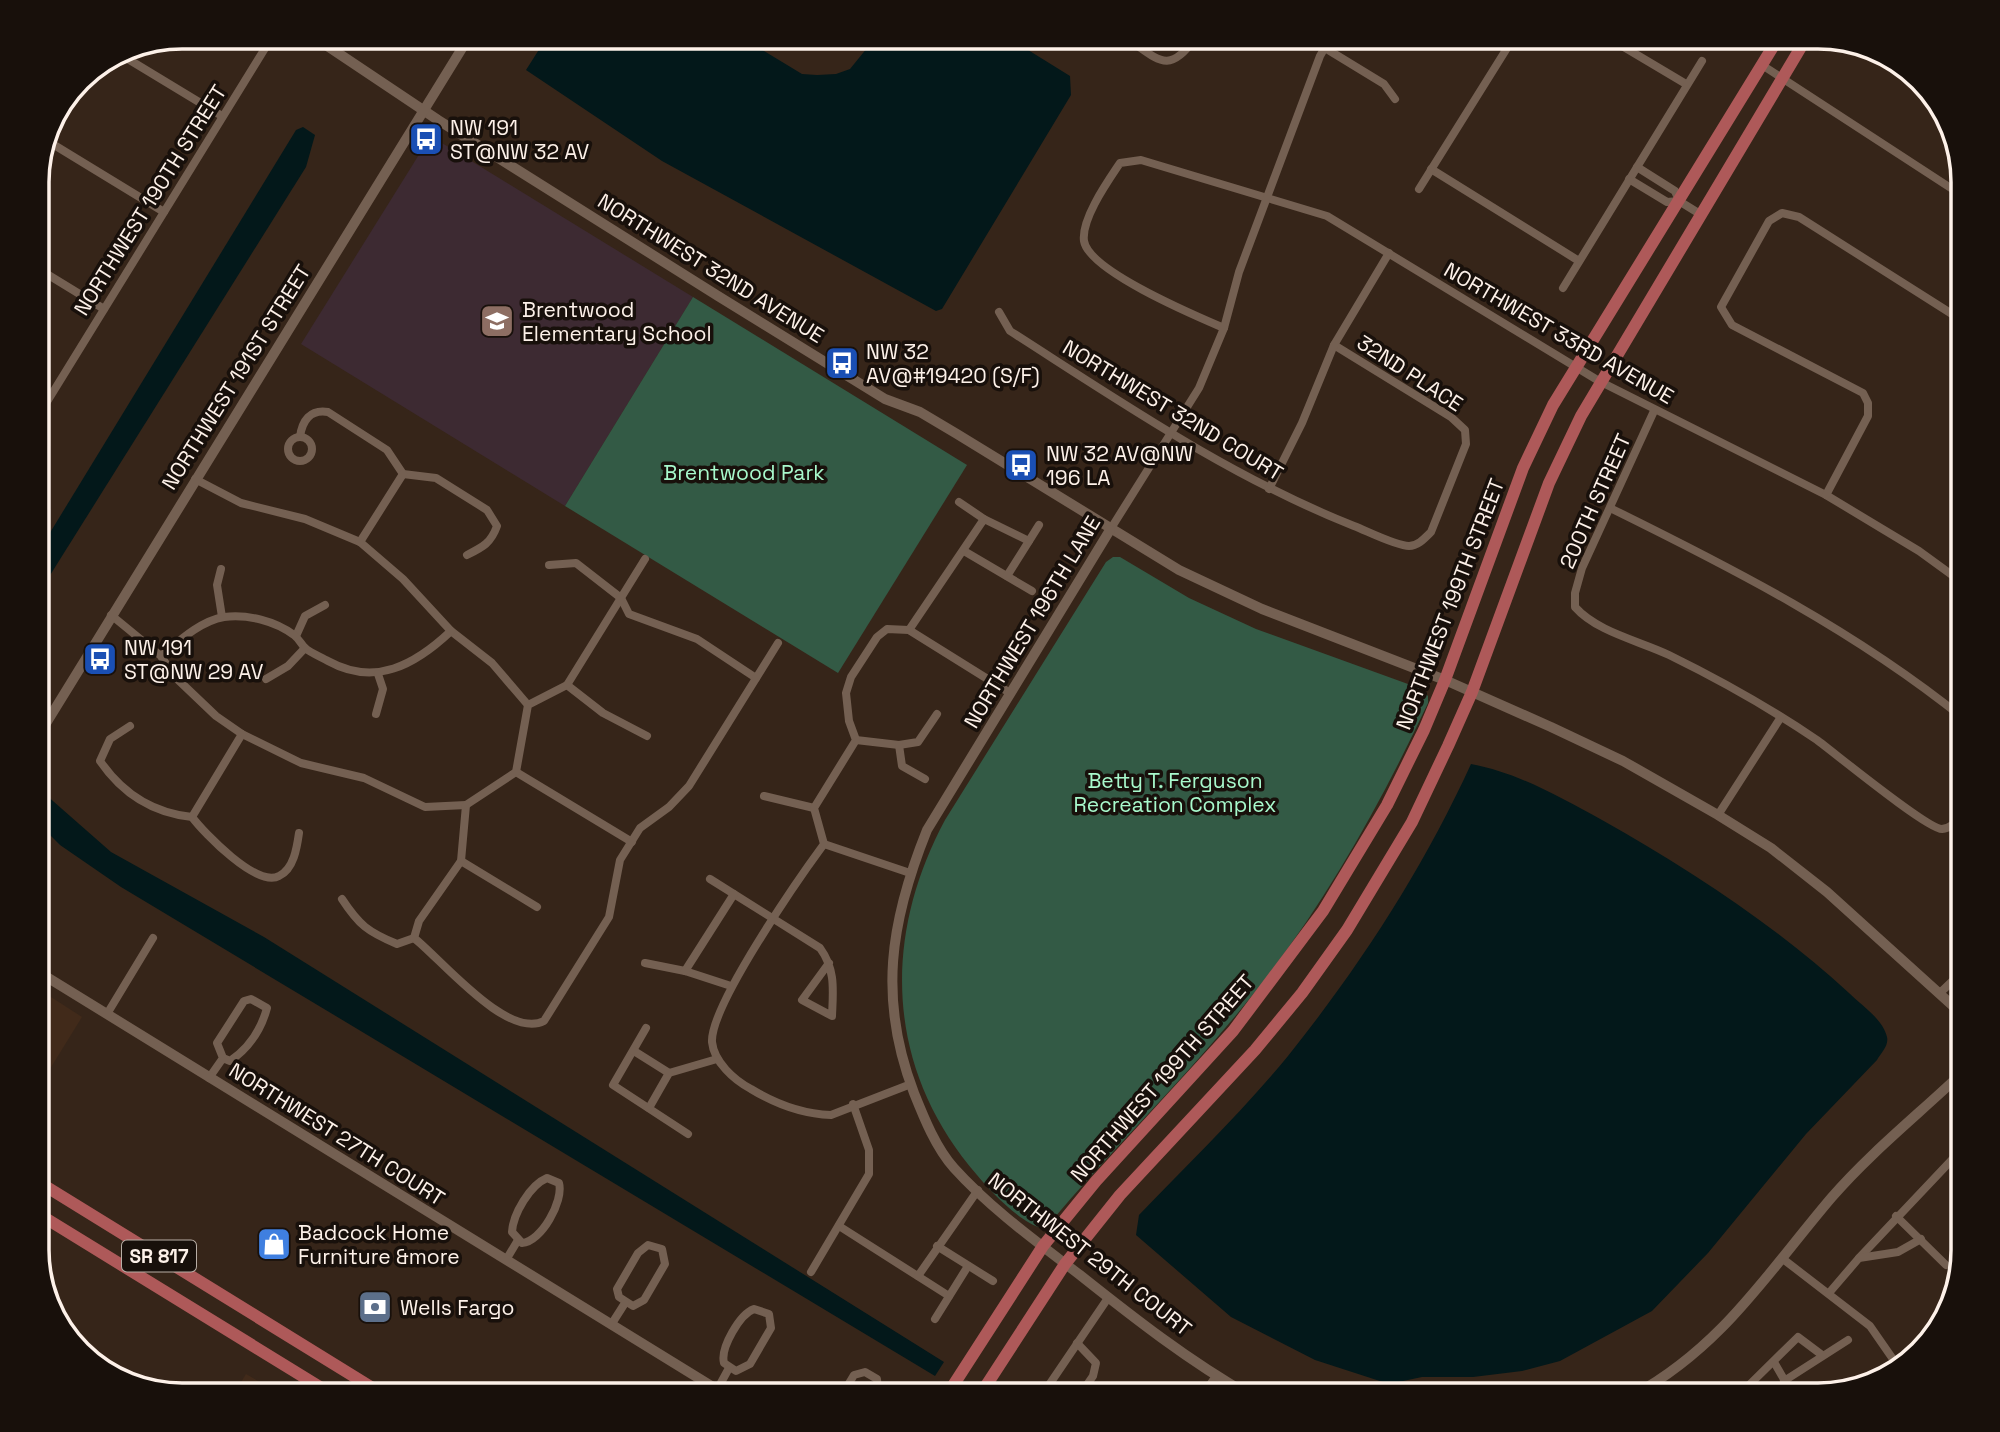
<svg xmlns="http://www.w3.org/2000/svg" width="2000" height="1432" viewBox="0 0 2000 1432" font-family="'Space Grotesk',sans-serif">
  <rect width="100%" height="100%" fill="#362519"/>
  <g fill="#412a1a">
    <polygon points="37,988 82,1017 37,1090"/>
    <polygon points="246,1374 282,1395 233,1395"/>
  </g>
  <polygon fill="#3d2a32" points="437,140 693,297 565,506 301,344 425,145"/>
  <g fill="#335a45">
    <polygon points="693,297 967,465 838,673 565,506"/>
    <path d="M1113 557H1120L1189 598 1256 629 1419 688 1428 696V703C1379 807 1323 908 1250 998 1187 1077 1114 1147 1049 1224L1042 1228C1022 1224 990 1191 977 1175 886 1070 881 939 945 820L1106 562Z"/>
  </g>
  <g fill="#03181a">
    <polygon points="547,37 741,37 802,74 817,75 836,74 850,69 876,37 1007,37 1070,76 1071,95 942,309 936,311 662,161 526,70"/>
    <polygon points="303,127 315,135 306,167 37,596 37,554 296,130"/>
    <path d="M1471 764C1519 773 1559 797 1602 820 1689 869 1775 925 1849 993 1861 1005 1883 1019 1887 1037 1889 1046 1881 1053 1877 1060L1806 1134 1708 1253 1652 1311 1560 1361 1522 1371 1473 1377H1422L1389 1384 1315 1360 1231 1317 1136 1235 1139 1215C1189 1163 1242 1112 1288 1056 1360 966 1423 869 1471 764Z"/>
    <polygon points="37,787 111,852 264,937 944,1362 935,1376 121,887 60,845 37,822"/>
  </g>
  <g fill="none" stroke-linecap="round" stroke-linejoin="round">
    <g stroke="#746052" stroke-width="8">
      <path d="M1125 37C1158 59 1168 77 1196 37"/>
      <polyline points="1607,37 1686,84"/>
      <polyline points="1325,48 1384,84 1395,99"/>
      <polyline points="118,53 222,116"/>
      <polyline points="1762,65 1963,196"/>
      <polyline points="46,140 164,212"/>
      <polyline points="1637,167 1675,191 1679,201 1700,214"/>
      <polyline points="1431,169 1579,261"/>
      <polyline points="1629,179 1667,202 1679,201"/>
      <polyline points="1419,189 1514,37"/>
      <polyline points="37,268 104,309"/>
      <polyline points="1563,288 1702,61"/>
      <path d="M999 312 1010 331C1121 402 1230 477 1354 526 1367 531 1396 546 1409 546 1418 546 1425 538 1431 532L1466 444 1465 430 1451 417 1334 345"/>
      <path d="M1224 328C1196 316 1089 271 1084 241 1081 219 1108 181 1120 163L1141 160 1327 216 1599 381 1826 495 1919 551 1963 583"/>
      <path d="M1654 411 1582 568 1575 593V607C1597 632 1640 641 1669 655 1720 680 1770 708 1817 740 1836 754 1927 829 1942 829 1951 828 1957 821 1963 815"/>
      <polyline points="37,418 272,37"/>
      <path d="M300 437C302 421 310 409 328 412L387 450 403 474 436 478 487 510 497 526C491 543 483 547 467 555"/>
      <circle cx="300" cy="449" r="12"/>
      <polyline points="195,479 241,503 305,519 360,542 403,579 451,631 492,663 528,705"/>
      <polyline points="1269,489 1302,423 1334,345 1389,253"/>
      <polyline points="1826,495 1868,416 1868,403 1863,393 1732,325 1721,307 1769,221 1782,213 1799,217 1963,321"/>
      <polyline points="959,502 984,519"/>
      <path d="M1610 508C1734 569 1855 631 1963 718"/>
      <polyline points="1110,530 1199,388 1224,328 1239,272 1320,56 1331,37"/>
      <polyline points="360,542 403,474"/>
      <polyline points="964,551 1032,591"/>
      <polyline points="549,565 576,563 621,598 629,614 697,639 756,678"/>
      <polyline points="221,569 217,585 222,617"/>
      <polyline points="1007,576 1039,525"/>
      <polyline points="111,615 161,656 173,675 216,716 242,734 301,763 364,778 425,807 466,805"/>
      <polyline points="909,630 984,519 1029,541"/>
      <polyline points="296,636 305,616 325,605"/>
      <path d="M161 656C178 642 200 621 224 617 248 614 275 621 294 635 299 639 301 644 305 648 311 653 321 657 328 661 375 687 415 665 451 631"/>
      <polyline points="266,679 288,666 305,648"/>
      <polyline points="567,685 603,713 647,736"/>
      <polyline points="376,714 383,689 378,674"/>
      <path d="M130 726 110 739 100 761C122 793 153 813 192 817 204 833 257 888 279 876 294 869 297 847 299 833"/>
      <polyline points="856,740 899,745 918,742 937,714"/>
      <polyline points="899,745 902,766 925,779"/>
      <polyline points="516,772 632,842"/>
      <polyline points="764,796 814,808"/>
      <polyline points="1718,815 1781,717"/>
      <polyline points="192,817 242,734"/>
      <polyline points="824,844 910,873"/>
      <polyline points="461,861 537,907"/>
      <path d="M710 879 820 948C836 970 833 991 832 1016L802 1000 829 963"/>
      <path d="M342 899C359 925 368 932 397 944L414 938"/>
      <path d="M414 938C441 959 507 1040 544 1021L609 917 620 860 640 828 669 807 689 786 778 643"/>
      <polyline points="414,938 419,921 461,861 466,805 516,772 528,705 567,685 645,559"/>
      <polyline points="645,963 685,971 731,986"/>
      <polyline points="685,971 734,894"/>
      <polyline points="1941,992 1963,971"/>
      <polyline points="107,1014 153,938"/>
      <polyline points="646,1028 613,1085 688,1134"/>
      <polyline points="634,1051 669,1073"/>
      <path d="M209 1078 223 1058 217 1043 244 1001 251 999 267 1008C261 1030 249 1048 230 1061L223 1058"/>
      <path d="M911 1084 831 1115C803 1114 774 1103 751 1089 734 1080 714 1062 712 1042 710 1006 799 878 824 844L814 808 856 740 849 721 846 693 851 677 877 637 887 629 909 630 1010 693"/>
      <polyline points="649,1108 669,1073 717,1059"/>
      <path d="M547 1178 559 1183C564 1201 541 1242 522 1243L512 1232C513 1214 530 1185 547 1178Z"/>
      <polyline points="1896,1216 1946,1265"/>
      <polyline points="839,1226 949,1296"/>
      <polygon points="648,1245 662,1249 665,1264 644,1300 633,1306 619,1297 617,1289 638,1253"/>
      <polyline points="937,1246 993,1281"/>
      <polyline points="1859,1258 1963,1148"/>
      <polyline points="1783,1259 1870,1326 1895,1362"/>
      <polyline points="506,1260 518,1240"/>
      <polyline points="811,1272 869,1174 869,1150 853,1104"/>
      <polyline points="918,1276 978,1190"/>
      <polyline points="1829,1293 1859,1258 1898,1252 1921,1239"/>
      <path d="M754 1309 769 1314 771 1328 750 1364 736 1371 724 1363C720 1348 740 1314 754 1309Z"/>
      <polyline points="935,1319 968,1266"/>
      <polyline points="611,1325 625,1303"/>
      <polyline points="1077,1343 1096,1363 1093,1376 1080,1395"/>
      <polyline points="1774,1362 1793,1395"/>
      <polyline points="1895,1362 1909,1358"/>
      <polyline points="1784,1381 1848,1340"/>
      <polyline points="717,1390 729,1368"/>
      <polyline points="842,1395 854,1375 865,1372 877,1379 878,1390 875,1395"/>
      <polyline points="1063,1395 1049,1385 1108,1298"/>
      <polyline points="1203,1395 1216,1376"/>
      <polyline points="1739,1395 1798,1337 1822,1355"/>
    </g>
    <g stroke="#746052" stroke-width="10">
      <polyline points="314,37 438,120 718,296 885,399 920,412 957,434 1179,570 1262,609 1445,680 1551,727 1623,761 1718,815 1771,848 1827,892 1963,1015"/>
      <path d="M1110 530 927 830C890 922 878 999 914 1093 924 1118 936 1148 954 1168 990 1208 1037 1242 1080 1275 1134 1318 1189 1361 1249 1395"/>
      <polyline points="37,738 469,37"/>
      <polyline points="37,971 726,1395"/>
      <path d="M1634 1395C1723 1346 1768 1272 1832 1197 1871 1152 1920 1113 1963 1072"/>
    </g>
    <g stroke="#ae5959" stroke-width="12">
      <polyline points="37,1181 384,1395"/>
      <polyline points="37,1213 333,1395"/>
      <polyline points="947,1395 1043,1246 1096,1181 1233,1031 1323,911 1387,805 1424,730 1445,680 1523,468 1553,405 1779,37"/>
      <polyline points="980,1395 1065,1264 1120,1195 1255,1050 1302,993 1347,930 1412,822 1448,746 1472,692 1549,483 1581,416 1807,37"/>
    </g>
  </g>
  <defs>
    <g id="bus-square" transform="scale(1.75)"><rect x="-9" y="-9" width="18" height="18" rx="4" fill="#1a4fb4" stroke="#18100b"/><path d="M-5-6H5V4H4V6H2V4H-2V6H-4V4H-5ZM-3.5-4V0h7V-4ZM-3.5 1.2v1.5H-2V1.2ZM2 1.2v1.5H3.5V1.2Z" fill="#fff"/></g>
    <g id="school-square" transform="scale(1.75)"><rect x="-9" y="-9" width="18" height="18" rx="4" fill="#8d6e63" stroke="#18100b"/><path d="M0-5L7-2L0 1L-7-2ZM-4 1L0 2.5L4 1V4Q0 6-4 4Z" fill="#fff"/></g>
    <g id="shop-square" transform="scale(1.75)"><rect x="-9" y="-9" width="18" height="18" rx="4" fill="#3f7fe0" stroke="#18100b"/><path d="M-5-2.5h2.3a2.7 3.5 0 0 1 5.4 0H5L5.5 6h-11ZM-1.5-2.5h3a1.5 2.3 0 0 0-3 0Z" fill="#fff"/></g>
    <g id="bank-square" transform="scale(1.75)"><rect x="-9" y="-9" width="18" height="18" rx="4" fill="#5c6f8a" stroke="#18100b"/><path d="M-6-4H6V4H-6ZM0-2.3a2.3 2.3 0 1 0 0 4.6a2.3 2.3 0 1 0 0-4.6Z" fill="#fff"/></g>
  </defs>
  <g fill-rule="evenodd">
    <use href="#bus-square" x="426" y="139"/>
    <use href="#school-square" x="497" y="321"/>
    <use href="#bus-square" x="842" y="363"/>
    <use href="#bus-square" x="1021" y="465"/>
    <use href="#bus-square" x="100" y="659"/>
    <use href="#shop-square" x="274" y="1244"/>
    <use href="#bank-square" x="375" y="1307"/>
  </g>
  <g text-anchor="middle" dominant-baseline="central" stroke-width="7" stroke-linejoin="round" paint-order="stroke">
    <rect fill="#18100b" stroke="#b8aea6" stroke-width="2" x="122" y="1240.5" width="74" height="31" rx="5"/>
    <g font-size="19" font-weight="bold" fill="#fdf1e9">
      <text x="159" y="1256">SR 817</text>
    </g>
    <g font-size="21" fill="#fdf1e9" stroke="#18100b" text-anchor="start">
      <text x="450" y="127">NW 191<tspan x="450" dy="24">ST@NW 32 AV</tspan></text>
      <text x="522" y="309">Brentwood<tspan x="522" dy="24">Elementary School</tspan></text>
      <text x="866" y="351">NW 32<tspan x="866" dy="24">AV@#19420 (S/F)</tspan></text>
      <text x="1046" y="453">NW 32 AV@NW<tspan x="1046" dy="24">196 LA</tspan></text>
      <text x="124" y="647">NW 191<tspan x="124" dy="24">ST@NW 29 AV</tspan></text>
      <text x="298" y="1232">Badcock Home<tspan x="298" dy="24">Furniture &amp;more</tspan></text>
      <text x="400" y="1307">Wells Fargo</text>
    </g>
    <g font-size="21" fill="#fdf1e9" stroke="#18100b">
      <text transform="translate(150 200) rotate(-58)">NORTHWEST 190TH STREET</text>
      <text transform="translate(711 268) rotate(32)">NORTHWEST 32ND AVENUE</text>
      <text transform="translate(1559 333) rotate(30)">NORTHWEST 33RD AVENUE</text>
      <text transform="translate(1410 373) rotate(33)">32ND PLACE</text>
      <text transform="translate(236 377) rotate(-58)">NORTHWEST 191ST STREET</text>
      <text transform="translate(1173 410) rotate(31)">NORTHWEST 32ND COURT</text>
      <text transform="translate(1595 501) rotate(-66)">200TH STREET</text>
      <text transform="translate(1450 604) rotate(-69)">NORTHWEST 199TH STREET</text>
      <text transform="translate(1032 622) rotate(-59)">NORTHWEST 196TH LANE</text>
      <text transform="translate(1162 1078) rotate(-49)">NORTHWEST 199TH STREET</text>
      <text transform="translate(337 1134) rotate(32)">NORTHWEST 27TH COURT</text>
      <text transform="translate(1090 1254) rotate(38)">NORTHWEST 29TH COURT</text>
    </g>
    <g font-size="21" fill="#a8f9cc" stroke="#18100b">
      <text x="744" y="472">Brentwood Park</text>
      <text x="1175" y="780">Betty T. Ferguson<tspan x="1175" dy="24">Recreation Complex</tspan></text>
    </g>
  </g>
  <path d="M0 0H2000V1432H0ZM182 49H1818A133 133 0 0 1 1951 182V1250A133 133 0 0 1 1818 1383H182A133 133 0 0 1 49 1250V182A133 133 0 0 1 182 49Z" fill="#18100b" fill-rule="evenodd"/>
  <path fill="none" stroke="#fdf1e9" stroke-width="3.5" d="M182 49H1818A133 133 0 0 1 1951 182V1250A133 133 0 0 1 1818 1383H182A133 133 0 0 1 49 1250V182A133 133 0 0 1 182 49Z"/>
</svg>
